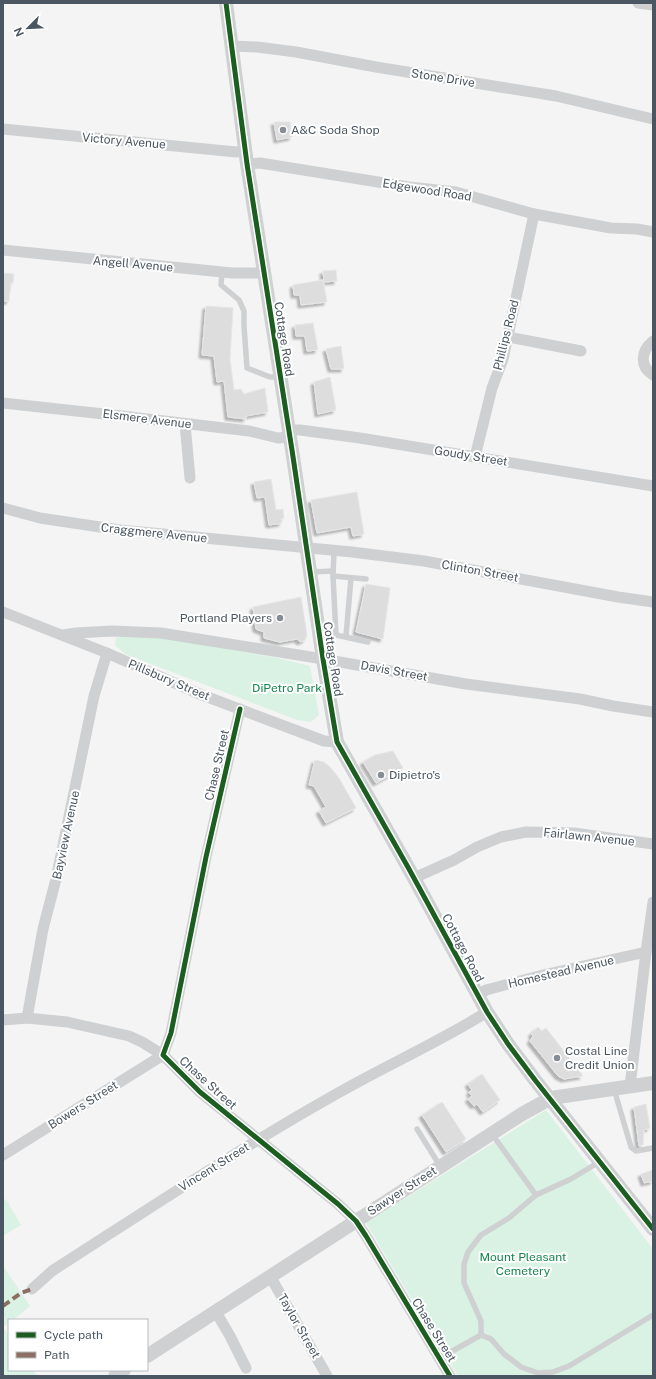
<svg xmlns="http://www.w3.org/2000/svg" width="656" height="1379" viewBox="0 0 656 1379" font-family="'Public Sans',sans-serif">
  <defs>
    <filter id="shadow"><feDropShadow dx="-3" dy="3" stdDeviation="1" flood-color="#0004"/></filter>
  </defs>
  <rect width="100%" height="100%" fill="#f4f4f4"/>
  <g fill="#d9f2e3">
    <polygon points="127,635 163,637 277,658 310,666 319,715 311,722 297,720 125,654 115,645 116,638"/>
    <polygon points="546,1110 653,1249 653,1376 458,1376 366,1223"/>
    <polygon points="6,1199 21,1225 3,1236 3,1201"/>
    <polygon points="3,1266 30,1306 13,1320 9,1320 9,1323 3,1327 9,1335 9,1370 33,1370 37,1376 3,1376"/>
  </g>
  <g fill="#ddddde" stroke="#e5e6e7" filter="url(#shadow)">
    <polygon points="274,122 290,122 292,137 277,140"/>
    <polygon points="336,270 337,281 324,282 323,271"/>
    <polygon points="3,273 14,274 13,283 11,283 9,301 3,301"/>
    <polygon points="323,280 327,302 301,305 300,295 294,295 293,285"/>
    <polygon points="206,306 233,308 230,359 234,390 241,389 244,394 265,388 268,412 246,416 246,419 228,417 224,381 217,382 214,356 202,355"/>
    <polygon points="313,323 318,350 307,351 305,336 296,336 295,325"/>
    <polygon points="341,346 344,369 331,369 326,349"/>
    <polygon points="330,377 336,410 318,414 314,382"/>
    <polygon points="271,479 276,510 283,509 284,518 281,519 282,523 269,525 265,497 257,498 254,482"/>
    <polygon points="357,492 364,534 353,536 351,527 317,533 311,500"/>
    <polygon points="366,584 390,588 383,639 356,632"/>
    <polygon points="301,597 307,635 305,640 300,642 297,639 280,642 264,638 264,632 256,629 253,607"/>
    <polygon points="393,751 403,768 376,783 363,762 375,755"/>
    <polygon points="315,760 324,762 330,767 339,778 356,808 326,823 319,811 326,807 314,786 309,785"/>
    <polygon points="538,1027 542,1031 546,1028 583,1076 564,1079 558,1076 530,1041 533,1036 531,1034"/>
    <polygon points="482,1074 500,1100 483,1112 477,1104 474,1106 468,1099 472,1096 469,1092 472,1090 468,1084"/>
    <polygon points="442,1102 466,1139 446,1152 422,1115"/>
    <polygon points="646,1104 650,1128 644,1130 643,1145 639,1146 634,1107"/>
    <polygon points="653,1170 653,1181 644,1183 641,1174"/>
  </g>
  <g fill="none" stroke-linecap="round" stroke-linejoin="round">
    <g stroke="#ced0d2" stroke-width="5.5">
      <polyline points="222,272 221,285 239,300 244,311 244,326 247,368 270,377 280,377"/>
      <polyline points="334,551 333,576 336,635"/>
      <polyline points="311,572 333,571"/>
      <polyline points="333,576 366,579"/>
      <polyline points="319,633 336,635 368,642"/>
      <polyline points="346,636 351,578"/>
      <polyline points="614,1089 631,1147 636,1151 653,1148"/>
      <polyline points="417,1129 440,1166"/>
      <polyline points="536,1195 571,1179 599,1162"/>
      <polyline points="481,1335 481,1321 464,1283 464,1264 468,1252 481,1235 509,1218 536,1195 492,1134"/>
      <polyline points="440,1358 481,1335 491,1339 504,1354 521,1367 538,1373 553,1372 569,1366 653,1315"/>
    </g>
    <g stroke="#ced0d2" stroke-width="11">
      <polyline points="638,3 653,5"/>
      <polyline points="232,46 257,47 296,52 376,67 556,96 653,119"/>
      <polyline points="3,129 236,152 245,151"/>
      <polyline points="247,164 260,163 409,187 456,192 534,214 611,228 637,229 653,232"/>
      <polyline points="3,250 232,273 264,273"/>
      <polyline points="508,337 581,351"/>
      <path d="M653 341C641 351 639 366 653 375"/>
      <polyline points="3,403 122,416 249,431 278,438 290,437"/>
      <polyline points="185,424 190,478"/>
      <polyline points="289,430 300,430 360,438 653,486"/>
      <polyline points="475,457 492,388 503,359 534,214"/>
      <polyline points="3,508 40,518 120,530 352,552 424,561 618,597 653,602"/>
      <polyline points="3,612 107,653 197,693 324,741 337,742"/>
      <polyline points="63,635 76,633 112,631 161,633 311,657 466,684 580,699 613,706 653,712"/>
      <polyline points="240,709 206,857 171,1033 163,1055 200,1092 338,1204 356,1221 366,1236 450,1376"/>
      <polyline points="414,878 454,860 477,847 501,837 526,832 574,833 653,844"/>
      <polyline points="478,996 486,990 543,975 646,952"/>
      <polyline points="27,1018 43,929 56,879 94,696 107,653"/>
      <polyline points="3,1020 27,1018 67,1022 129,1036 142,1042 163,1055 3,1155"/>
      <polyline points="630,1086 646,952 653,902"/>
      <polyline points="270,1276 327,1376"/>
      <path d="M32 1289 52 1271C147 1210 240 1148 338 1093 387 1065 439 1042 487 1012"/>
      <polyline points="216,1312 230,1336 246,1368"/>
    </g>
    <g stroke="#ced0d2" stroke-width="14">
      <polyline points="226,3 247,164 292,450 323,659 337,742 409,869 487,1012 508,1044 535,1080 653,1229"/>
      <polyline points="147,1356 522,1114 551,1098 653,1083"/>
      <polyline points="115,1376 124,1370"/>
    </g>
    <polyline stroke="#8d6e63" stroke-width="4" stroke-dasharray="8 4" stroke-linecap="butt" points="3,1306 21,1293 32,1289"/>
    <g stroke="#fff" stroke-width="8">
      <g id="cycleway">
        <polyline points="226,3 247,164 292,450 323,659 337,742 409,869 487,1012 508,1044 535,1080 653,1229"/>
        <polyline points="240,709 206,857 171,1033 163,1055 200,1092 338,1204 356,1221 366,1236 450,1376"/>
      </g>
    </g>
    <use href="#cycleway" stroke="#1b5e20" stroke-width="5"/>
  </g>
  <g fill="#868d94" stroke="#fff" stroke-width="1.5">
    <circle cx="283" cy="130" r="4"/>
    <circle cx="280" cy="618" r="4"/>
    <circle cx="381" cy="775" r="4"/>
    <circle cx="557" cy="1058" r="4"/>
  </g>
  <g text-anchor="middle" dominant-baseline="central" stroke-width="4" stroke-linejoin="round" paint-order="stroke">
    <g font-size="12" fill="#4a5661" stroke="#fff">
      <text transform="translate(443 78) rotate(9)">Stone Drive</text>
      <text transform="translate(124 141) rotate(5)">Victory Avenue</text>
      <text transform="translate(427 190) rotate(9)">Edgewood Road</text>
      <text transform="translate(133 264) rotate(5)">Angell Avenue</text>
      <text transform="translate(506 335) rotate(-76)">Phillips Road</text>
      <text transform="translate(284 339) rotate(81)">Cottage Road</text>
      <text transform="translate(147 419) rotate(7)">Elsmere Avenue</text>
      <text transform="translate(471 456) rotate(9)">Goudy Street</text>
      <text transform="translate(154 533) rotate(6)">Craggmere Avenue</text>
      <text transform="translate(480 571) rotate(10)">Clinton Street</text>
      <text transform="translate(333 659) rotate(81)">Cottage Road</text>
      <text transform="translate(394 671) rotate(10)">Davis Street</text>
      <text transform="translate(169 680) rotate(23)">Pillsbury Street</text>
      <text transform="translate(217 765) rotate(-77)">Chase Street</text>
      <text transform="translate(66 835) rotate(-78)">Bayview Avenue</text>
      <text transform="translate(589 837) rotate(6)">Fairlawn Avenue</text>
      <text transform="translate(463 948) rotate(62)">Cottage Road</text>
      <text transform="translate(561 972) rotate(-13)">Homestead Avenue</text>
      <text transform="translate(208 1083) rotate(42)">Chase Street</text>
      <text transform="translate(83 1105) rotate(-32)">Bowers Street</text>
      <text transform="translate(214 1167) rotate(-32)">Vincent Street</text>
      <text transform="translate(402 1191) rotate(-33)">Sawyer Street</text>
      <text transform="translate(299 1326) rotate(60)">Taylor Street</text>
      <text transform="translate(434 1330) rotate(58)">Chase Street</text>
    </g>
    <g font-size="12" fill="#4a5661" stroke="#fff" text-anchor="start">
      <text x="291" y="130">A&amp;C Soda Shop</text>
      <text x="272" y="618" text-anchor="end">Portland Players</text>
      <text x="389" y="775">Dipietro's</text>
      <text x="565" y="1051">Costal Line<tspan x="565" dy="14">Credit Union</tspan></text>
    </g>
    <g font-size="12" fill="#17864f" stroke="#fff">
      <text x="287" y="688">DiPetro Park</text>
      <text x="523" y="1257">Mount Pleasant<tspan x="523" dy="14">Cemetery</tspan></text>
    </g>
  </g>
  <rect width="656" height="1379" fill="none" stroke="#4a5661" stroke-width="8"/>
  <rect x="8" y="1319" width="140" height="52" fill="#ffffff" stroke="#b7bbc0"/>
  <rect x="16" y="1332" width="20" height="6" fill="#1b5e20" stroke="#b7bbc0"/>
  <text x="44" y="1339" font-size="12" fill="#4a5661">Cycle path</text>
  <rect x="16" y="1352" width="20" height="6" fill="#8d6e63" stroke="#b7bbc0"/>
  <text x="44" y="1359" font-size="12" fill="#4a5661">Path</text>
  <g transform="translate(28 28) rotate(246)" stroke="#ffffff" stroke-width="3" paint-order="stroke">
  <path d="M0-3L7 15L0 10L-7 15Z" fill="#4a5661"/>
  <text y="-6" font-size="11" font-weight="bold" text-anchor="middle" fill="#4a5661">N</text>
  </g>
</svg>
